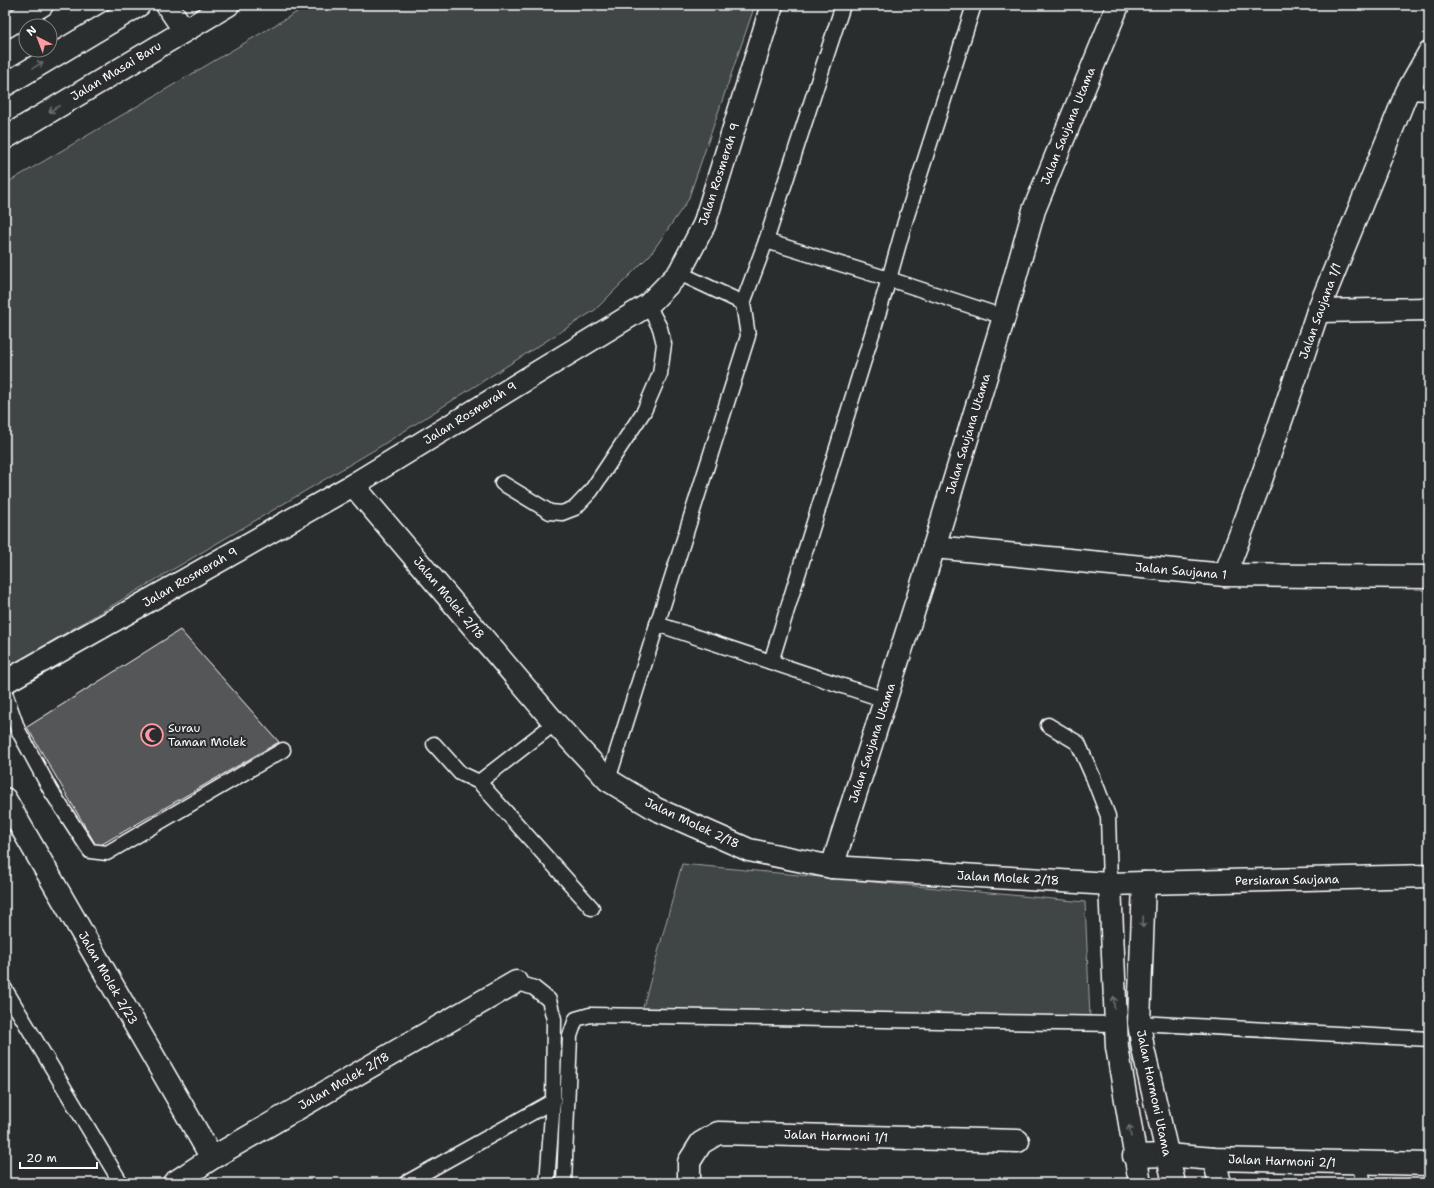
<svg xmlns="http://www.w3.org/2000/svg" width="1434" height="1188" viewBox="0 0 1434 1188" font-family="'Shantell Sans',sans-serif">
  <rect width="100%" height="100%" fill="#2a2d2e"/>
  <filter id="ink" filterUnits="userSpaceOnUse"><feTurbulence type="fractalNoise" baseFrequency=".025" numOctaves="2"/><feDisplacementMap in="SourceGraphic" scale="8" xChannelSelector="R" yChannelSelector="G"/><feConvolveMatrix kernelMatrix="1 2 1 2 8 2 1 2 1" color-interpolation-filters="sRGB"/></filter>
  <g filter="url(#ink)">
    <g fill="#414445" stroke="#a0a2a2">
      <polygon points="309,5 755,5 688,200 650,255 595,310 376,449 5,669 5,184"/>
      <polygon points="682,864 1085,902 1090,1018 642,1011"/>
    </g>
    <polygon fill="#555758" stroke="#fff" points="180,630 279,742 97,847 27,727"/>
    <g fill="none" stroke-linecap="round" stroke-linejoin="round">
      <g stroke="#fff" stroke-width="17">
        <g id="lane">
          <polyline points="1407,92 1429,93"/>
          <polyline points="766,241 889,279 1004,317"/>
          <polyline points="743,303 766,241 843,5"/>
          <polyline points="502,483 550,512 562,513 575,508 591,491 644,411 660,374 664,344 660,328 648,305"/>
          <polyline points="657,624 885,700"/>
          <polyline points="771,662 889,279 905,222 974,5"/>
          <polyline points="5,693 18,730 51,791 90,851 107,853 283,750"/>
          <polyline points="1048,725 1078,743 1093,777 1108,816 1110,884"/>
          <polyline points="434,744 460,773 479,782 555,723"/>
          <polyline points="608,780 748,336 743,303 679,273"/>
          <polyline points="479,782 592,908"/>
          <polyline points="516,982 534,988 549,1000 554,1019 553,1101 547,1183"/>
          <polyline points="5,989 121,1183"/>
          <polyline points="1139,1023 1429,1039"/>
          <polyline points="1359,1163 1364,1183"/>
          <polyline points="406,1183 553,1101"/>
          <polyline points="564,1183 570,1036 576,1019 590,1015 1115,1024"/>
        </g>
      </g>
      <g stroke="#fff" stroke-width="25">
        <g id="street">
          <polyline points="167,5 184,30"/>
          <polyline points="5,27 42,5"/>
          <polyline points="1318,311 1429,309"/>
          <polyline points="934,547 1225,575 1429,577"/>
          <polyline points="1225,575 1262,477 1318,311 1407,92 1429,53"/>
          <polyline points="5,799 212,1158"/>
          <polyline points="832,867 934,547 1004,317 1034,210 1118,5"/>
          <polyline points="1144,883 1429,876"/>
          <polyline points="1134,1156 1167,1155 1214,1159 1429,1164"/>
          <polyline points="1214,1159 1220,1183"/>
          <polyline points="174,1183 212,1158 516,982"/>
          <polyline points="689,1183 689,1162 701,1143 718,1133 1018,1141"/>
        </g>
      </g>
      <g stroke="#fff" stroke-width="25">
        <polyline id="secondary" points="5,682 353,485"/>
      </g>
      <g stroke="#fff" stroke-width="25">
        <g id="primary">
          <polyline points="772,5 704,225 679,273 648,305 353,485 555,723 608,780 656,809 749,850 832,867 1110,884 1144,883 1139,1023 1143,1049 1174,1183"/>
          <polyline points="5,85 139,5"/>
          <polyline points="5,138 228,5"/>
          <polyline points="1110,884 1117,1047 1140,1183"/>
        </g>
      </g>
      <use href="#lane" stroke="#2a2d2e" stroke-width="14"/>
      <use href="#street" stroke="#2a2d2e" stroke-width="22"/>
      <use href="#secondary" stroke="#2a2d2e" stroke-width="22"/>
      <use href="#primary" stroke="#2a2d2e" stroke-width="22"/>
    </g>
    <defs><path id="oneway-shaft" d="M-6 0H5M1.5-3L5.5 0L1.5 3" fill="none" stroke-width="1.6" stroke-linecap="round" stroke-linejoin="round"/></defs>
    <g stroke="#6a6c6d">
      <use href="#oneway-shaft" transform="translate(38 65) rotate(-31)"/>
      <use href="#oneway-shaft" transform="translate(54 109) rotate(149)"/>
      <use href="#oneway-shaft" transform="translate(1143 922) rotate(92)"/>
      <use href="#oneway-shaft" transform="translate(1114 1002) rotate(-92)"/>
      <use href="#oneway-shaft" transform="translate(1130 1131) rotate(-99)"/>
    </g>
  </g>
  <defs>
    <g id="mosque-ring" transform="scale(1.15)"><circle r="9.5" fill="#2a2d2e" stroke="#ff9aa2" stroke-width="1.5"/><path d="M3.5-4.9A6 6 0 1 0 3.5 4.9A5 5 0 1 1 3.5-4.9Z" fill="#ff9aa2"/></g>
  </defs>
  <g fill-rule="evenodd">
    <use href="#mosque-ring" x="152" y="735"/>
  </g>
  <g text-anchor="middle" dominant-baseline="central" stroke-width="4" stroke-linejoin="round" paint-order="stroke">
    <g font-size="12" fill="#fff" stroke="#2a2d2e">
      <text transform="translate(116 71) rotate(-31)">Jalan Masai Baru</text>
      <text transform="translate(1068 126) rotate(-68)">Jalan Saujana Utama</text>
      <text transform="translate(719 174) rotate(-72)">Jalan Rosmerah 9</text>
      <text transform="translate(1320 311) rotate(-70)">Jalan Saujana 1/1</text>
      <text transform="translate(470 413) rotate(-32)">Jalan Rosmerah 9</text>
      <text transform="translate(968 434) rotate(-73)">Jalan Saujana Utama</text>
      <text transform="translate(1181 571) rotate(5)">Jalan Saujana 1</text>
      <text transform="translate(190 577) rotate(-30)">Jalan Rosmerah 9</text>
      <text transform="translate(449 598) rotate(50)">Jalan Molek 2/18</text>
      <text transform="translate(872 743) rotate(-72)">Jalan Saujana Utama</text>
      <text transform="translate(692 823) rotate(25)">Jalan Molek 2/18</text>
      <text transform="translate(1008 878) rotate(3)">Jalan Molek 2/18</text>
      <text transform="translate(1287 880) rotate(-1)">Persiaran Saujana</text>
      <text transform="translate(108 978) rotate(60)">Jalan Molek 2/23</text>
      <text transform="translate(344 1081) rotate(-30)">Jalan Molek 2/18</text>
      <text transform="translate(1154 1093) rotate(78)">Jalan Harmoni Utama</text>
      <text transform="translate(836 1136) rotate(2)">Jalan Harmoni 1/1</text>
      <text transform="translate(1282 1161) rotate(2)">Jalan Harmoni 2/1</text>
    </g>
    <g font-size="12" fill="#fff" stroke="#2a2d2e" text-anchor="start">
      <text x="168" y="728">Surau<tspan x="168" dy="14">Taman Molek</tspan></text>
    </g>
  </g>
  <rect width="1434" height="1188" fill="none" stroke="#2a2d2e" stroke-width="20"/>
  <rect x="10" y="10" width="1414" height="1168" fill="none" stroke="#fff" stroke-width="1.5" filter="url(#ink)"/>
  <g transform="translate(38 38) rotate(318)"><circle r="19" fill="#2a2d2e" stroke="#7f8182"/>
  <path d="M0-3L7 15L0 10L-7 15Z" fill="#ff9aa2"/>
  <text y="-6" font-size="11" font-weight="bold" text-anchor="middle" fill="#ffffff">N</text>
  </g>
  <path d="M20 1162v6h77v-6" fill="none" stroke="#ffffff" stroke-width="2"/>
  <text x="26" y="1162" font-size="12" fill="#ffffff" stroke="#2a2d2e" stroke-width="3" paint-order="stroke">20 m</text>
</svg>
